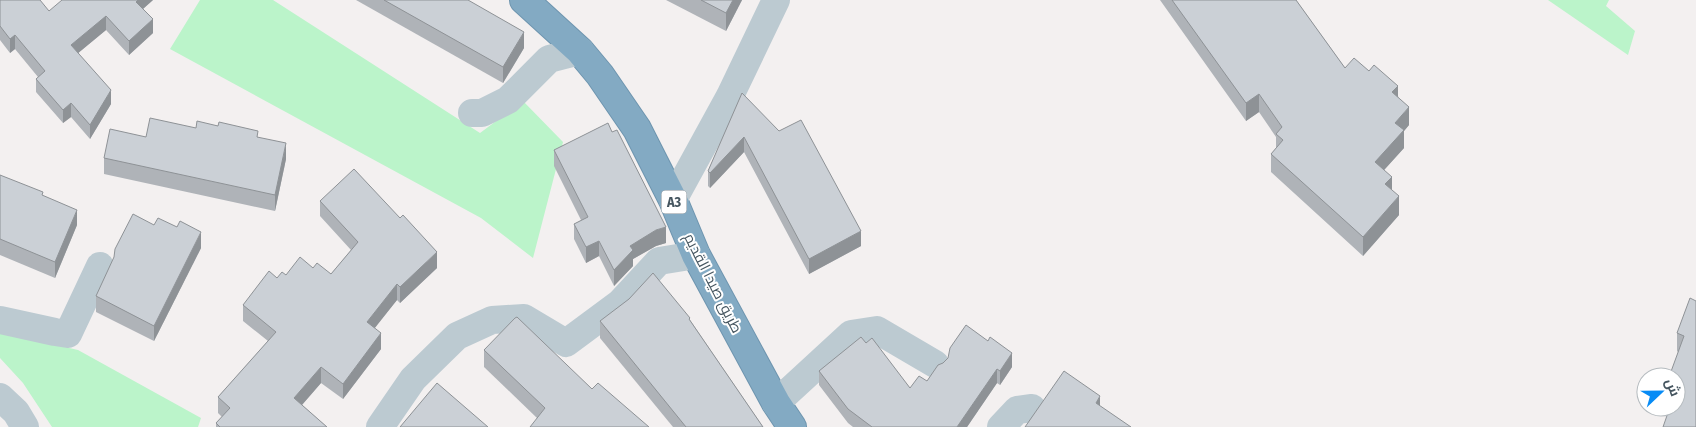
<svg xmlns="http://www.w3.org/2000/svg" width="1696" height="427" viewBox="0 0 1696 427" font-family="'Fira Sans Condensed',Cairo,sans-serif">
  <rect width="100%" height="100%" fill="#f3f0f0"/>
  <g fill="#bbf4ca">
    <polygon points="200,0 273,0 480,133 523,101 563,142 533,258 481,218 170,49"/>
    <polygon points="1548,0 1609,0 1606,6 1635,31 1628,55"/>
    <polygon points="0,332 78,350 201,418 198,427 52,427 23,383 0,358"/>
  </g>
  <g fill="none" stroke-linecap="round" stroke-linejoin="round">
    <g stroke="#6e95af" stroke-width="30">
      <polyline id="highway" points="524,0 580,51 600,75 637,129 673,200 696,255 776,403 792,427"/>
    </g>
    <g stroke="#bccad1" stroke-width="28">
      <polyline points="472,113 482,113 508,100 549,59 580,51"/>
      <polyline points="673,200 730,96 776,0"/>
      <polyline points="0,320 55,332 68,334 100,266"/>
      <polyline points="0,397 16,412 25,427"/>
      <polyline points="776,403 851,334 877,330 935,364"/>
      <polyline points="380,427 413,379 457,336 492,320 524,318 566,343 620,303 659,261 696,255"/>
      <polyline points="1001,427 1017,410 1032,408"/>
    </g>
    <use href="#highway" stroke="#83aac3" stroke-width="28"/>
  </g>
  <g fill="#afb3b8">
    <polygon points="0,0 49,11 153,0 143,9 153,33 129,55 106,30 78,53 111,104 90,139 71,117 63,123 36,92 36,79 38,77 15,49 10,53 0,40"/>
    <polygon points="356,0 468,0 524,48 503,83"/>
    <polygon points="666,0 742,0 726,31"/>
    <polygon points="1160,0 1296,0 1345,68 1398,96 1409,125 1404,131 1404,148 1384,170 1392,190 1399,215 1363,256 1271,172 1271,154 1276,148 1276,137 1259,112 1246,121"/>
    <polygon points="742,93 861,246 809,274 744,152 710,188 708,186 708,171"/>
    <polygon points="196,128 258,137 286,159 275,211 104,174 104,158 146,137"/>
    <polygon points="554,150 666,243 656,246 633,259 633,266 614,286 599,256 586,263 574,239 574,224 581,220 554,166"/>
    <polygon points="0,175 43,196 77,225 55,278 0,255"/>
    <polygon points="320,201 437,268 400,303 397,300 374,328 381,349 343,399 321,383 302,405 327,427 216,427 216,423 222,417 218,413 218,397 268,341 243,321 243,305 277,278 313,268 331,274 351,250 320,216"/>
    <polygon points="154,225 201,248 154,341 96,312 96,296"/>
    <polygon points="1696,301 1676,407 1676,377 1678,352 1677,351 1677,333"/>
    <polygon points="690,320 763,427 673,427 600,338 600,321"/>
    <polygon points="988,341 1012,367 1000,385 997,383 967,427 853,427 848,423 819,385 819,371 866,343 910,388 927,381 943,363"/>
    <polygon points="484,350 592,389 649,427 537,418 484,367"/>
  </g>
  <g fill="#8e9296">
    <polygon points="138,0 153,0 136,15 136,2"/>
    <polygon points="733,0 742,0 726,31 726,13"/>
    <polygon points="106,16 106,30 71,59 71,45"/>
    <polygon points="153,19 153,33 129,55 129,41"/>
    <polygon points="524,32 524,48 503,83 503,67"/>
    <polygon points="15,35 15,49 10,53 10,39"/>
    <polygon points="1398,86 1398,104 1392,92"/>
    <polygon points="111,90 111,104 90,139 90,125"/>
    <polygon points="1259,94 1259,112 1246,121 1246,103"/>
    <polygon points="71,103 71,117 63,123 63,110"/>
    <polygon points="1409,107 1409,125 1404,131 1404,148 1375,180 1375,162 1395,123"/>
    <polygon points="744,137 744,152 710,188 710,173"/>
    <polygon points="286,143 286,159 275,211 275,195"/>
    <polygon points="1392,177 1392,195 1385,184"/>
    <polygon points="1399,196 1399,215 1363,256 1363,237"/>
    <polygon points="77,210 77,225 55,278 55,262"/>
    <polygon points="666,227 666,243 656,246 633,259 633,266 614,286 614,270 630,246 656,230"/>
    <polygon points="861,231 861,246 809,274 809,259"/>
    <polygon points="201,232 201,248 154,341 154,326"/>
    <polygon points="599,241 599,256 586,263 586,247"/>
    <polygon points="437,252 437,268 400,303 400,287"/>
    <polygon points="397,284 397,300 367,338 367,322"/>
    <polygon points="381,333 381,349 343,399 343,384"/>
    <polygon points="1012,353 1012,367 1000,385 1000,371"/>
    <polygon points="321,367 321,383 294,414 294,398"/>
    <polygon points="997,369 997,383 967,427 957,427"/>
    <polygon points="1100,396 1100,414 1096,403"/>
  </g>
  <g fill="#cbd0d6" stroke="#8e9296">
    <polygon points="0,0 40,0 49,11 62,0 138,0 136,2 153,19 129,41 106,16 71,45 111,90 90,125 71,103 63,110 36,79 45,71 15,35 10,39 0,26"/>
    <polygon points="384,0 468,0 524,32 503,67"/>
    <polygon points="701,0 733,0 726,13"/>
    <polygon points="1172,0 1296,0 1345,68 1354,58 1369,71 1374,65 1398,86 1392,92 1409,107 1395,123 1404,130 1375,162 1392,177 1385,184 1399,196 1363,237 1271,154 1283,140 1276,134 1282,127 1259,94 1246,103"/>
    <polygon points="742,93 779,131 801,120 861,231 809,259 744,137 710,173 708,171"/>
    <polygon points="150,118 196,128 197,121 218,126 219,122 258,131 257,137 286,143 275,195 104,158 110,129 146,137"/>
    <polygon points="608,123 612,132 617,130 666,227 656,230 630,246 633,250 614,270 599,241 586,247 574,224 588,217 554,150"/>
    <polygon points="354,169 400,218 403,215 437,252 400,287 397,284 367,322 381,333 343,384 321,367 294,398 327,427 220,427 216,423 230,408 218,397 276,332 243,305 269,271 277,278 282,272 286,275 300,257 313,268 317,263 331,274 358,242 320,201"/>
    <polygon points="0,175 43,192 42,195 77,210 55,262 0,239"/>
    <polygon points="133,214 154,225 158,218 177,227 180,221 201,232 154,326 96,296 114,257 115,249"/>
    <polygon points="653,273 690,318 689,319 763,427 686,427 600,321 629,299"/>
    <polygon points="1690,298 1696,301 1696,427 1663,427 1670,407 1676,407 1676,391 1678,387 1676,386 1676,377 1669,377 1684,336 1677,333"/>
    <polygon points="517,317 592,389 598,383 649,427 530,427 545,408 484,350 515,318"/>
    <polygon points="966,325 988,341 990,337 1012,353 1000,371 997,369 957,427 872,427 848,409 819,371 861,337 866,343 872,338 910,388 919,376 927,381 938,365 943,363 948,358 950,348"/>
    <polygon points="1064,371 1100,396 1096,403 1131,427 1025,427"/>
    <polygon points="437,383 488,427 400,427"/>
  </g>
  <g text-anchor="middle" dominant-baseline="central" stroke-width="4" stroke-linejoin="round" paint-order="stroke">
    <rect fill="#fff" stroke="#7e8990" stroke-width="1" x="661.5" y="190.5" width="25" height="23" rx="4"/>
    <g font-size="14" font-weight="bold" fill="#465660">
      <text x="674" y="202">A3</text>
    </g>
    <g font-size="15" fill="#465660" stroke="#fff">
      <text transform="translate(713 283) rotate(63)">طريق صيدا القديم</text>
    </g>
  </g>
  <g transform="translate(1661 392) rotate(68)"><circle r="24" fill="#ffffff" stroke="#b5bbbf"/>
  <path d="M0-4L9 19L0 12L-9 19Z" fill="#078bf5"/>
  <text y="-8" font-size="14" font-weight="bold" text-anchor="middle" fill="#465660">ش</text>
  </g>
</svg>
